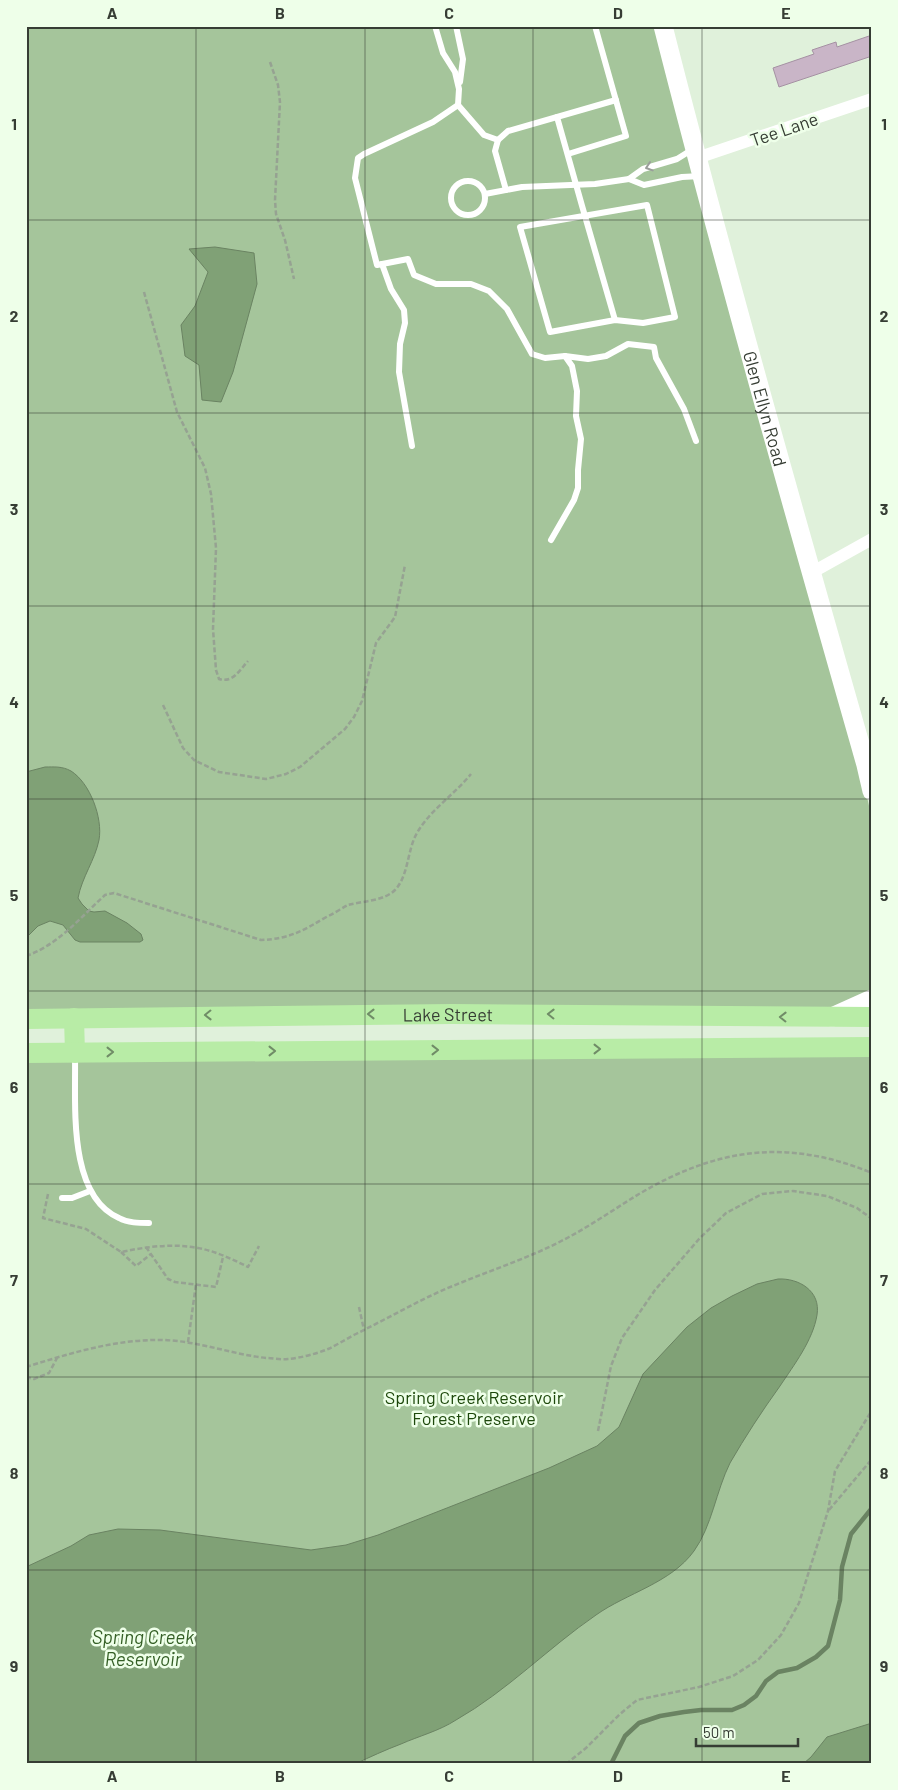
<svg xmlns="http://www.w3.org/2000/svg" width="898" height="1790" viewBox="0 0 898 1790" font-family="Barlow,sans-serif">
  <rect width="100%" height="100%" fill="#e0f1db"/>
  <g fill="#a5c59b">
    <polygon points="26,26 654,26 860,766 872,819 872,988 865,995 831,1010 26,1015"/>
    <polygon points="872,1048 872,1749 855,1764 26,1764 26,1055"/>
  </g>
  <g fill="#80a176" stroke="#6a8362">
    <polygon points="215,247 254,253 257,284 233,372 221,402 202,400 199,365 185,356 181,325 195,306 208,272 189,249"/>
    <path d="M45 767C54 767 62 766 71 771 90 783 103 818 99 840 95 860 82 877 78 898L82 904 89 911 94 912 105 911 127 923 141 934 143 940 140 942H80L75 940 63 925 50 921 38 926 26 938V772Z"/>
    <path d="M778 1279C799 1278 821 1291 817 1315 813 1340 794 1365 780 1386 762 1411 745 1437 730 1463 716 1491 712 1526 694 1551 671 1583 627 1593 596 1615 548 1648 507 1691 456 1720 439 1731 419 1736 401 1744 385 1750 370 1757 355 1764H26V1567L71 1546 89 1535 118 1529 160 1530 311 1550 346 1545 378 1535 549 1468 597 1446 619 1427 643 1374 687 1327 711 1308 732 1296 757 1284Z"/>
    <polygon points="872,1723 872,1764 803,1764 811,1757 827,1737"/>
  </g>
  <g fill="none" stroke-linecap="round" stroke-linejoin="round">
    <polyline stroke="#6a8362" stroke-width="4.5" points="611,1764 625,1736 639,1723 660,1716 684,1712 701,1710 732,1710 744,1705 756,1696 766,1681 778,1672 797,1668 816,1657 828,1646 840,1600 842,1567 851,1534 872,1508"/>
  </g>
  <polygon fill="#c9b5c7" stroke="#a591a3" points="872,35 872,56 779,87 773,68 814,54 812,50 836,42 837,47"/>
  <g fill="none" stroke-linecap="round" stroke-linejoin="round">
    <g stroke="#96a292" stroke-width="2.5" stroke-dasharray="5 2.5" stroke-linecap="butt">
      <polyline points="270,62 278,85 280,102 275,200 276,214 285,240 294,279"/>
      <path d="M144 292 177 412 205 468 211 494 216 548 213 629 216 670 219 679C233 683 239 671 248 661"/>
      <polyline points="163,705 183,748 194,760 219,772 266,779 286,774 300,767 345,729 354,717 362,701 376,643 395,617 405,565"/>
      <path d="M26 956C58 945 81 917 105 895L114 893 261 940C290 939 304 930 328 916 335 913 342 908 348 905 363 901 384 901 395 890 409 875 407 850 417 833 430 810 454 795 471 774"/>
      <path d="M48 1194 43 1218 86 1229 121 1252C145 1247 172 1243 198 1248 215 1251 232 1259 248 1267L259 1246"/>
      <polyline points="146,1247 168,1279 175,1282 216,1287 223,1257"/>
      <polyline points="121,1252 136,1266 151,1254"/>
      <polyline points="359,1307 364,1330"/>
      <polyline points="188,1342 196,1284"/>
      <path d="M26 1367C71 1353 116 1339 163 1340 198 1341 231 1354 266 1358 273 1358 281 1360 288 1359 300 1358 316 1354 328 1349 337 1345 346 1339 356 1334 380 1322 404 1309 428 1297 474 1275 525 1261 569 1237 593 1224 616 1208 639 1194 717 1148 787 1138 872 1173"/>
      <polyline points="26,1377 34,1379 49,1373 57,1358"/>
      <polyline points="598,1431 611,1366 622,1338 655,1290 699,1239 726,1213 762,1194 793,1191 827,1196 857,1208 872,1219"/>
      <polyline points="829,1510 872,1459"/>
      <polyline points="566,1764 586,1748 620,1714 637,1700 699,1687 733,1676 758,1660 781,1635 799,1603 828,1511 835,1471 872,1410"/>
    </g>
    <g stroke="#fff" stroke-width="6">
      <polyline points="435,26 443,53 455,72 459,89 458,105 433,122 364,154 358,158 355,178 377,265 408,259 414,275 436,284 471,284 489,291 507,309 532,354 545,358 565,356 572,366 577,391 576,416 581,439 578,470 578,488 574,500 551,540"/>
      <polyline points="456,26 463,59 460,82"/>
      <polyline points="458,105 484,135 498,140"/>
      <path d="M557 117C576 185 595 252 615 320L643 323 675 317 647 205 520 227 550 332 615 320"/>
      <polyline points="693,149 677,159 643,169 629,179 644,185 682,177 701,176"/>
      <polyline points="568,154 626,136 595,26"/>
      <circle cx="468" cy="198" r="17"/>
      <polyline points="506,190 495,151 498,140 508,131 616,100"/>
      <polyline points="485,194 522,187 595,184 629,179"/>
      <polyline points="382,264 391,289 404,310 405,323 400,344 399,372 412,446"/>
      <polyline points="565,356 588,359 606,356 628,344 654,347 656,358 684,409 696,441"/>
      <path d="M75 1056C76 1104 67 1195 119 1218 128 1223 139 1223 149 1223"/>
      <polyline points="62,1198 72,1198 90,1191"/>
    </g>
    <g stroke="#fff" stroke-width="12">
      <polyline points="697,158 872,99"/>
      <polyline points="811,573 872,539"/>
    </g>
    <g stroke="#fff" stroke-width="19">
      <path id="s1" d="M663 26C726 274 796 519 866 765L872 791"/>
      <polyline points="832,1017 872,999"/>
    </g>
    <g stroke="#b8eca6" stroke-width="20">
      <polyline points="74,1018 75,1053"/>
      <path id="s2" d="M26 1019 452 1014 872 1017"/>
      <polyline points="26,1053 872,1047"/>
    </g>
  </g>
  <defs><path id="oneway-chevron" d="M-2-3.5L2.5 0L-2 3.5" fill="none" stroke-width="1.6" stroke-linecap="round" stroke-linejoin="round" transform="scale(1.25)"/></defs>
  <use stroke="#9a9e9a" href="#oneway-chevron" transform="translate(649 167) rotate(162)"/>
  <g stroke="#708c67">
    <use href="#oneway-chevron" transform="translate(371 1014) rotate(180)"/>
    <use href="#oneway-chevron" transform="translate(551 1014) rotate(-179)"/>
    <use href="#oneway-chevron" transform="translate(208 1015) rotate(179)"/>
    <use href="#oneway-chevron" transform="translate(783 1017) rotate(-179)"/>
    <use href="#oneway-chevron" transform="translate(597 1049)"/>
    <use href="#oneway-chevron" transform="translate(435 1050)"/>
    <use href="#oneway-chevron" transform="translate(272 1051)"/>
    <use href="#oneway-chevron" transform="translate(110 1052)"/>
  </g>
  <path fill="none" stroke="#363d34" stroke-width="1" stroke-opacity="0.55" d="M196 26V1764M365 26V1764M533 26V1764M702 26V1764M26 220H872M26 413H872M26 606H872M26 799H872M26 991H872M26 1184H872M26 1377H872M26 1570H872"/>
  <g text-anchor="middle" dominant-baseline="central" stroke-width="5" stroke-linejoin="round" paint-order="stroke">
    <g font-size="18" fill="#363d34" stroke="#eeffe9">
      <text transform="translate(784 129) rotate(-19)">Tee Lane</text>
      <text stroke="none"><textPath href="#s1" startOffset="396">Glen Ellyn Road</textPath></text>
      <text stroke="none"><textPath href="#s2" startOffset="422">Lake Street</textPath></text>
    </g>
    <g font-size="18" fill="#1d480b" stroke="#eeffe9">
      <text x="474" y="1397">Spring Creek Reservoir<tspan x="474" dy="21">Forest Preserve</tspan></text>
    </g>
    <g font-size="19" font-style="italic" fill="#345f25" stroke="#eeffe9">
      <text x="143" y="1636">Spring Creek<tspan x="143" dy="22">Reservoir</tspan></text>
    </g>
  </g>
  <rect width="898" height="1790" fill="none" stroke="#eeffe9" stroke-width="55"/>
  <path d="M696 1738v8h102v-8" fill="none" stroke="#363d34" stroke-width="2.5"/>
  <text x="703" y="1738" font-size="15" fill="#363d34" stroke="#eeffe9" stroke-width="4" paint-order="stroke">50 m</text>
  <rect x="28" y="28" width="842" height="1734" fill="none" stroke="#363d34" stroke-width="2"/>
  <g font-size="16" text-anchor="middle" font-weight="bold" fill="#363d34">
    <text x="112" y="19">A</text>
    <text x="280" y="19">B</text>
    <text x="449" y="19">C</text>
    <text x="618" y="19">D</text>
    <text x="786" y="19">E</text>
    <text x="14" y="130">1</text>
    <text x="884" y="130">1</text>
    <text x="14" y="322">2</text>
    <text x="884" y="322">2</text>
    <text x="14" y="515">3</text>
    <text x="884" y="515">3</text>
    <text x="14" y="708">4</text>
    <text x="884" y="708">4</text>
    <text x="14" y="901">5</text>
    <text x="884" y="901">5</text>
    <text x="14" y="1093">6</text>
    <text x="884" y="1093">6</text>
    <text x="14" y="1286">7</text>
    <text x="884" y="1286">7</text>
    <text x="14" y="1479">8</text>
    <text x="884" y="1479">8</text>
    <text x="14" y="1672">9</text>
    <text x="884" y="1672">9</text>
    <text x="112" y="1782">A</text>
    <text x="280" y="1782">B</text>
    <text x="449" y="1782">C</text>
    <text x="618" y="1782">D</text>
    <text x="786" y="1782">E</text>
  </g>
</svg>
